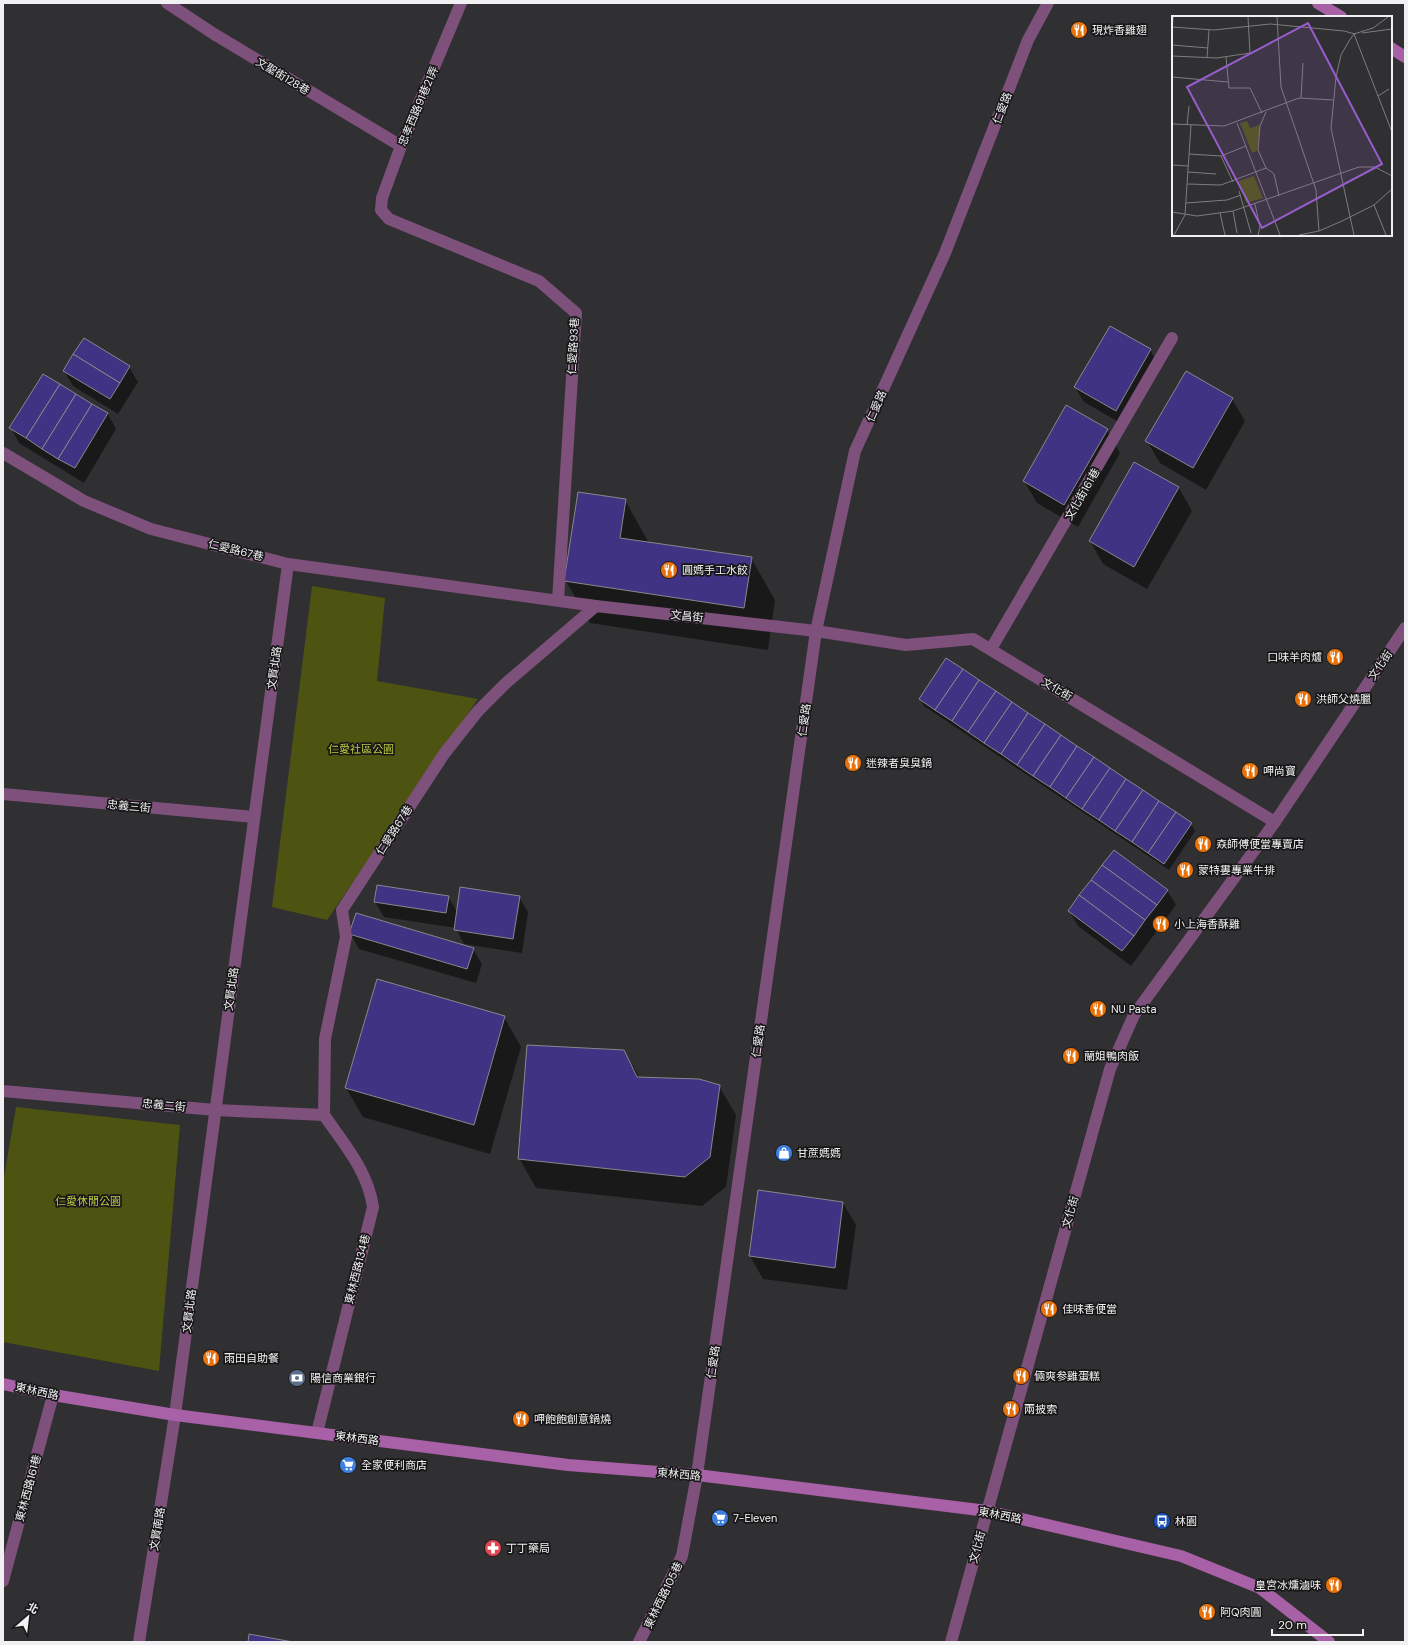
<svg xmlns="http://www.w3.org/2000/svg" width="1408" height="1645" viewBox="0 0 1408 1645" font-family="'DM Sans','Noto Sans TC',sans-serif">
  <rect width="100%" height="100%" fill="#302f32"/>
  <g fill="#4d5411">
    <polygon points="312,586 385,598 377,681 478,699 327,920 272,907"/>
    <polygon points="16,1107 180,1125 159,1371 3,1342 3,1183"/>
  </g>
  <g fill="#0007">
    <polygon points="84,339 129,367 138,382 118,414 73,386 64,371"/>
    <polygon points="1150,350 1159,365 1124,425 1084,402 1075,387"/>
    <polygon points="44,375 108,414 116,429 84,483 19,443 11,428"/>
    <polygon points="1232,399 1245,421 1206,490 1160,463 1147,441"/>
    <polygon points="1107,430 1120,453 1078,527 1037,503 1024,481"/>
    <polygon points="1135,463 1179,488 1192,511 1147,589 1103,564 1090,541"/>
    <polygon points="625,500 649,543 751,558 775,600 768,650 590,623 566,581"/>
    <polygon points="920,699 1191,824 1195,831 1169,870 924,706"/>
    <polygon points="1167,890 1176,905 1131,966 1078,926 1069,911"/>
    <polygon points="448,897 458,913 519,897 528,912 522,953 464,944 456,928 384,917 375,902"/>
    <polygon points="351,934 473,949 482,964 476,983 359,949"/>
    <polygon points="504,1017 521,1047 490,1154 363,1117 346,1088"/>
    <polygon points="624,1051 640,1078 719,1086 736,1115 726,1187 702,1206 536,1188 519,1158"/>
    <polygon points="759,1191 843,1203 856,1225 847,1290 763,1279 750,1256"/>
  </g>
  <g fill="#403383" stroke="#88888c">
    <polygon points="1110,326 1151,349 1116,411 1074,387"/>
    <polygon points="84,338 130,366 120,383 73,354"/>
    <polygon points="73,354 120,383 110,399 63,371"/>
    <polygon points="1186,371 1233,398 1193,468 1145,441"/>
    <polygon points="43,374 60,384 26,438 9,428"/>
    <polygon points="60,384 76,394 42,449 26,438"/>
    <polygon points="76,394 92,404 58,459 42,449"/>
    <polygon points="92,404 108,413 75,468 58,459"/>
    <polygon points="1066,405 1108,429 1064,505 1023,481"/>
    <polygon points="1134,462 1179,487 1134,567 1089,541"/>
    <polygon points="578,492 626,499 620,538 752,557 744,608 564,581"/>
    <polygon points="946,658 963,669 935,710 919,699"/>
    <polygon points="963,669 979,680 952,721 935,710"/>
    <polygon points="979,680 996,691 968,732 952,721"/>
    <polygon points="996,691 1012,702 984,743 968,732"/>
    <polygon points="1012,702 1028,713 1001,754 984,743"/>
    <polygon points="1028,713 1045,724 1017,765 1001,754"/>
    <polygon points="1045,724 1061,735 1033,776 1017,765"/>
    <polygon points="1061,735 1077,746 1050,787 1033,776"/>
    <polygon points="1077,746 1094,757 1066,798 1050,787"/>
    <polygon points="1094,757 1110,768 1082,809 1066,798"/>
    <polygon points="1110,768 1126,779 1099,820 1082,809"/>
    <polygon points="1126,779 1143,790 1115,831 1099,820"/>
    <polygon points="1143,790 1159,801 1132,842 1115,831"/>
    <polygon points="1159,801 1176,812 1148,853 1132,842"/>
    <polygon points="1176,812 1192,823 1164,864 1148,853"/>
    <polygon points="1114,850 1168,890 1157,905 1102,865"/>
    <polygon points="1102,865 1157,905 1145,920 1091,880"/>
    <polygon points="1091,880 1145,920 1134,936 1079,895"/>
    <polygon points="377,885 449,896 446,913 374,902"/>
    <polygon points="460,887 520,896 513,939 454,930"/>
    <polygon points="1079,895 1134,936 1122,951 1068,911"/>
    <polygon points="356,913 474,948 467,969 349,934"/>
    <polygon points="377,979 505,1016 474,1125 345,1088"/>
    <polygon points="527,1045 624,1050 637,1077 699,1079 720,1085 710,1157 685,1177 518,1159"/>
    <polygon points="758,1190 843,1202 835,1268 749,1256"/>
    <polygon points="249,1634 293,1642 248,1642"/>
  </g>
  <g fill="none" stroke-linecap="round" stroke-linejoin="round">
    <g stroke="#7d517b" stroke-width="12">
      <polyline points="167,3 214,34 401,146"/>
      <polyline points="461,3 401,146 382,198 381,210 389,219 539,281 576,313 558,600"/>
      <polyline points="816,631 906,645 973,639 1275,822"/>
      <polyline points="3,794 254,817"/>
      <polyline points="3,1091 215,1110 324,1115"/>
      <polyline points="324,1115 325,1039 346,937 342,910 444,754 478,711 506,683 596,606"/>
      <path d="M317 1433 373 1207C368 1171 344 1144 324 1115"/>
      <polyline points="3,1581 53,1395"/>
      <polyline points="639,1642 682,1556 697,1475"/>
    </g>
    <g stroke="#7d517b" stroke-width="12">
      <polyline points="3,453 84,501 151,529 288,564 596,606 816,631"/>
      <polyline points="991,649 1172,338"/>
      <polyline points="697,1475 816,631 855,451 945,253 1028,40 1048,3"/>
      <polyline points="139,1642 175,1415 288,564"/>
      <polyline points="951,1642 1110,1069 1134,1015 1275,822 1405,628"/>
    </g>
    <g stroke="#a861a6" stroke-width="12">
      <polyline points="1318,3 1341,17"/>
      <polyline points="1391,48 1405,57"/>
      <polyline points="3,1384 53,1395 175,1415 568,1465 697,1475 987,1511 1181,1556 1260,1588 1329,1642"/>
    </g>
  </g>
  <defs>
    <g id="restaurant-disc" transform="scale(0.9)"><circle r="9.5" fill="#e8710a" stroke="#181718"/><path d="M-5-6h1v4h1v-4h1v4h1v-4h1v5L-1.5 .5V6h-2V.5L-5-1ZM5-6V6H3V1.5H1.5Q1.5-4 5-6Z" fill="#fff"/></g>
    <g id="shop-disc" transform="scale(0.9)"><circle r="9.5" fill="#3f7fe0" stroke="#181718"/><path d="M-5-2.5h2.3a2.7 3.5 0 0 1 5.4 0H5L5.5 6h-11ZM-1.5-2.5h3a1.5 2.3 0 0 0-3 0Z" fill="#fff"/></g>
    <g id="bank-disc" transform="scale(0.9)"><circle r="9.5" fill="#5c6f8a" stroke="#181718"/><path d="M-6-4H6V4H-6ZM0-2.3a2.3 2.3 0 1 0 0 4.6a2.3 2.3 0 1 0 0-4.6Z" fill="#fff"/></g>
    <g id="supermarket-disc" transform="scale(0.9)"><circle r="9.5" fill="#3f7fe0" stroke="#181718"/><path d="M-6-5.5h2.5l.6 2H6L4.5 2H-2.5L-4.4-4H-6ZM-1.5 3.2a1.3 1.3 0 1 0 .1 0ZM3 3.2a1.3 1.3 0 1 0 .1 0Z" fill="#fff"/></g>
    <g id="bus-disc" transform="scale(0.9)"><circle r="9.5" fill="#1a4fb4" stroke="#181718"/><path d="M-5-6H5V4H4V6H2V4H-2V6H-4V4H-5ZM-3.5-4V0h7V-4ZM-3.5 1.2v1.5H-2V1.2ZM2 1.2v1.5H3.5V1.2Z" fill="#fff"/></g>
    <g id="pharmacy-disc" transform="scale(0.9)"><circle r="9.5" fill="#e0444e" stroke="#181718"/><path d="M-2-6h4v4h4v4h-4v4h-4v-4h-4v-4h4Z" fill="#fff"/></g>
  </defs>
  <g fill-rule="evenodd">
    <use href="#restaurant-disc" x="1079" y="30"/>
    <use href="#restaurant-disc" x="669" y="570"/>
    <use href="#restaurant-disc" x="1335" y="657"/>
    <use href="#restaurant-disc" x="1303" y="699"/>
    <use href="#restaurant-disc" x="853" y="763"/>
    <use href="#restaurant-disc" x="1250" y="771"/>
    <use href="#restaurant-disc" x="1203" y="844"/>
    <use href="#restaurant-disc" x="1185" y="870"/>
    <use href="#restaurant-disc" x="1161" y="924"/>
    <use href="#restaurant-disc" x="1098" y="1009"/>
    <use href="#restaurant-disc" x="1071" y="1056"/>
    <use href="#shop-disc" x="784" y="1153"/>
    <use href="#restaurant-disc" x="1049" y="1309"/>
    <use href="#restaurant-disc" x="211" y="1358"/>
    <use href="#restaurant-disc" x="1021" y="1376"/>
    <use href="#bank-disc" x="297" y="1378"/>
    <use href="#restaurant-disc" x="1011" y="1409"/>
    <use href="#restaurant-disc" x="521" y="1419"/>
    <use href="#supermarket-disc" x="348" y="1465"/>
    <use href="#supermarket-disc" x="720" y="1518"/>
    <use href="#bus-disc" x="1162" y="1521"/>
    <use href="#pharmacy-disc" x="493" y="1548"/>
    <use href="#restaurant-disc" x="1334" y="1585"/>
    <use href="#restaurant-disc" x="1207" y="1612"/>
  </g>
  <g text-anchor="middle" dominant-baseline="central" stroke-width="3.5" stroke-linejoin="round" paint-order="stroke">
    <g font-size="11" fill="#f1f0f2" stroke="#181718" text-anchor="start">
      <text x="1092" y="30">現炸香雞翅</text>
      <text x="682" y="570">圓媽手工水餃</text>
      <text x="1322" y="657" text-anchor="end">口味羊肉爐</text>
      <text x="1316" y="699">洪師父燒臘</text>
      <text x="866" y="763">迷辣者臭臭鍋</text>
      <text x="1263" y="771">呷尚寶</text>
      <text x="1216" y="844">𡘙師傅便當專賣店</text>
      <text x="1198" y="870">蒙特婁專業牛排</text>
      <text x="1174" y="924">小上海香酥雞</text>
      <text x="1111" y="1009">NU Pasta</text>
      <text x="1084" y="1056">蘭姐鴨肉飯</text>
      <text x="797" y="1153">甘蔗媽媽</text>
      <text x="1062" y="1309">佳味香便當</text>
      <text x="224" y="1358">雨田自助餐</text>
      <text x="1034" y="1376">倆爽参雞蛋糕</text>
      <text x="310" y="1378">陽信商業銀行</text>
      <text x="1024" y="1409">兩披索</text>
      <text x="534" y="1419">呷飽飽創意鍋燒</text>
      <text x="361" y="1465">全家便利商店</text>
      <text x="733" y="1518">7-Eleven</text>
      <text x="1175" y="1521">林園</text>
      <text x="506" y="1548">丁丁藥局</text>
      <text x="1321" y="1585" text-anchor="end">皇宮冰燻滷味</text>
      <text x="1220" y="1612">阿Q肉圓</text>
    </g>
    <g font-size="11" fill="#f1f0f2" stroke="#181718">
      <text transform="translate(283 76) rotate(31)">文聖街128巷</text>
      <text transform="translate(418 106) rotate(-67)">忠孝西路91巷21弄</text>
      <text transform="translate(1002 108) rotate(-69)">仁愛路</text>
      <text transform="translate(573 346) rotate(-87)">仁愛路93巷</text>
      <text transform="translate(876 406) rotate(-66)">仁愛路</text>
      <text transform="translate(1082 494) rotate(-60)">文化街161巷</text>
      <text transform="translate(236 550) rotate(14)">仁愛路67巷</text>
      <text transform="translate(687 616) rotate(6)">文昌街</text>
      <text transform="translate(1380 665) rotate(-56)">文化街</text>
      <text transform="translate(274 668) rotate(-82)">文賢北路</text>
      <text transform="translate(1057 689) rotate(31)">文化街</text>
      <text transform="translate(804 720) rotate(-82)">仁愛路</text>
      <text transform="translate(129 806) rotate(5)">忠義三街</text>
      <text transform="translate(394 830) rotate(-57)">仁愛路67巷</text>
      <text transform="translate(231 989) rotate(-82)">文賢北路</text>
      <text transform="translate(758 1041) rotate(-82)">仁愛路</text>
      <text transform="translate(164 1105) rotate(5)">忠義二街</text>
      <text transform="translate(1070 1212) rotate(-74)">文化街</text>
      <text transform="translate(357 1269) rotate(-76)">東林西路134巷</text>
      <text transform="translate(189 1311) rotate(-83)">文賢北路</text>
      <text transform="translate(713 1362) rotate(-82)">仁愛路</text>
      <text transform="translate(37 1391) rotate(12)">東林西路</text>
      <text transform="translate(357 1438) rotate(7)">東林西路</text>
      <text transform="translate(679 1474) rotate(5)">東林西路</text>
      <text transform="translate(28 1488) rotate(-75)">東林西路161巷</text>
      <text transform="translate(1000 1515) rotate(11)">東林西路</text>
      <text transform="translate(157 1529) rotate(-81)">文賢南路</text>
      <text transform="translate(977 1547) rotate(-75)">文化街</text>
      <text transform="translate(663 1595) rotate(-64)">東林西路105巷</text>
    </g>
    <g font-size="11" fill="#baca40" stroke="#181718">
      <text x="361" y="749">仁愛社區公園</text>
      <text x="88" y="1201">仁愛休閒公園</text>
    </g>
  </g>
  <g transform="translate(1172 16)">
    <rect width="220" height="220" fill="#302f32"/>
    <path d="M75 105 78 112 88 109 85 135 80 137 68 107ZM82 160 91 182 74 187 67 165Z" fill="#4d5411"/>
    <path fill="none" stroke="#7d7c7f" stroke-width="1" d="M105 1 109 71 144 174 147 215M0 11 42 14 98 8 172 15 183 18M190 17 220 13M0 18 1 1M182 18 220 116M0 29 36 32M0 40 45 42 78 37 76 1M54 41 57 72H78L90 97M35 42 37 14M0 61 56 66M206 80 217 73M129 82 131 47M65 107 108 219M0 108 52 110 127 82 162 84M15 109 17 90M17 138 49 140 74 130M49 140 61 166M0 149 16 150M94 152 86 134 88 110 94 96M94 152 102 158 107 180M16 156 44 158M16 168 49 169 94 152M67 175 79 217M14 187 55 184 69 179M83 188 88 211 86 219M202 189 214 219M61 195 65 217M0 196 25 200 61 195 187 151H203L220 160M48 197 53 219M2 219 13 199 19 109M127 219 147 215 170 205 202 189 220 173M182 219 159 112 164 61 169 39 177 25 182 18 201 12 216 1"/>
    <path fill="#985dcc" fill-opacity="0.15" stroke="#985dcc" stroke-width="2" d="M136 7 210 148 90 212 15 71Z"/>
    <rect width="220" height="220" fill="none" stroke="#f1f0f2" stroke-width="2"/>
  </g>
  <rect width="1408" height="1645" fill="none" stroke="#f1f0f2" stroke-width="8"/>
  <g transform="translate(28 1617) rotate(28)" stroke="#181718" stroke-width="3" paint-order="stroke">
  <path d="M0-3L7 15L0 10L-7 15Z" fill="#f1f0f2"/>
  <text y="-6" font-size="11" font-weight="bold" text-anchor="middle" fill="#f1f0f2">北</text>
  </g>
  <path d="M1272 1629v6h91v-6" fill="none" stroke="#f1f0f2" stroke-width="2"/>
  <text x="1278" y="1629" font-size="12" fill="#f1f0f2" stroke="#181718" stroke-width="3" paint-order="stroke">20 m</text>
</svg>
